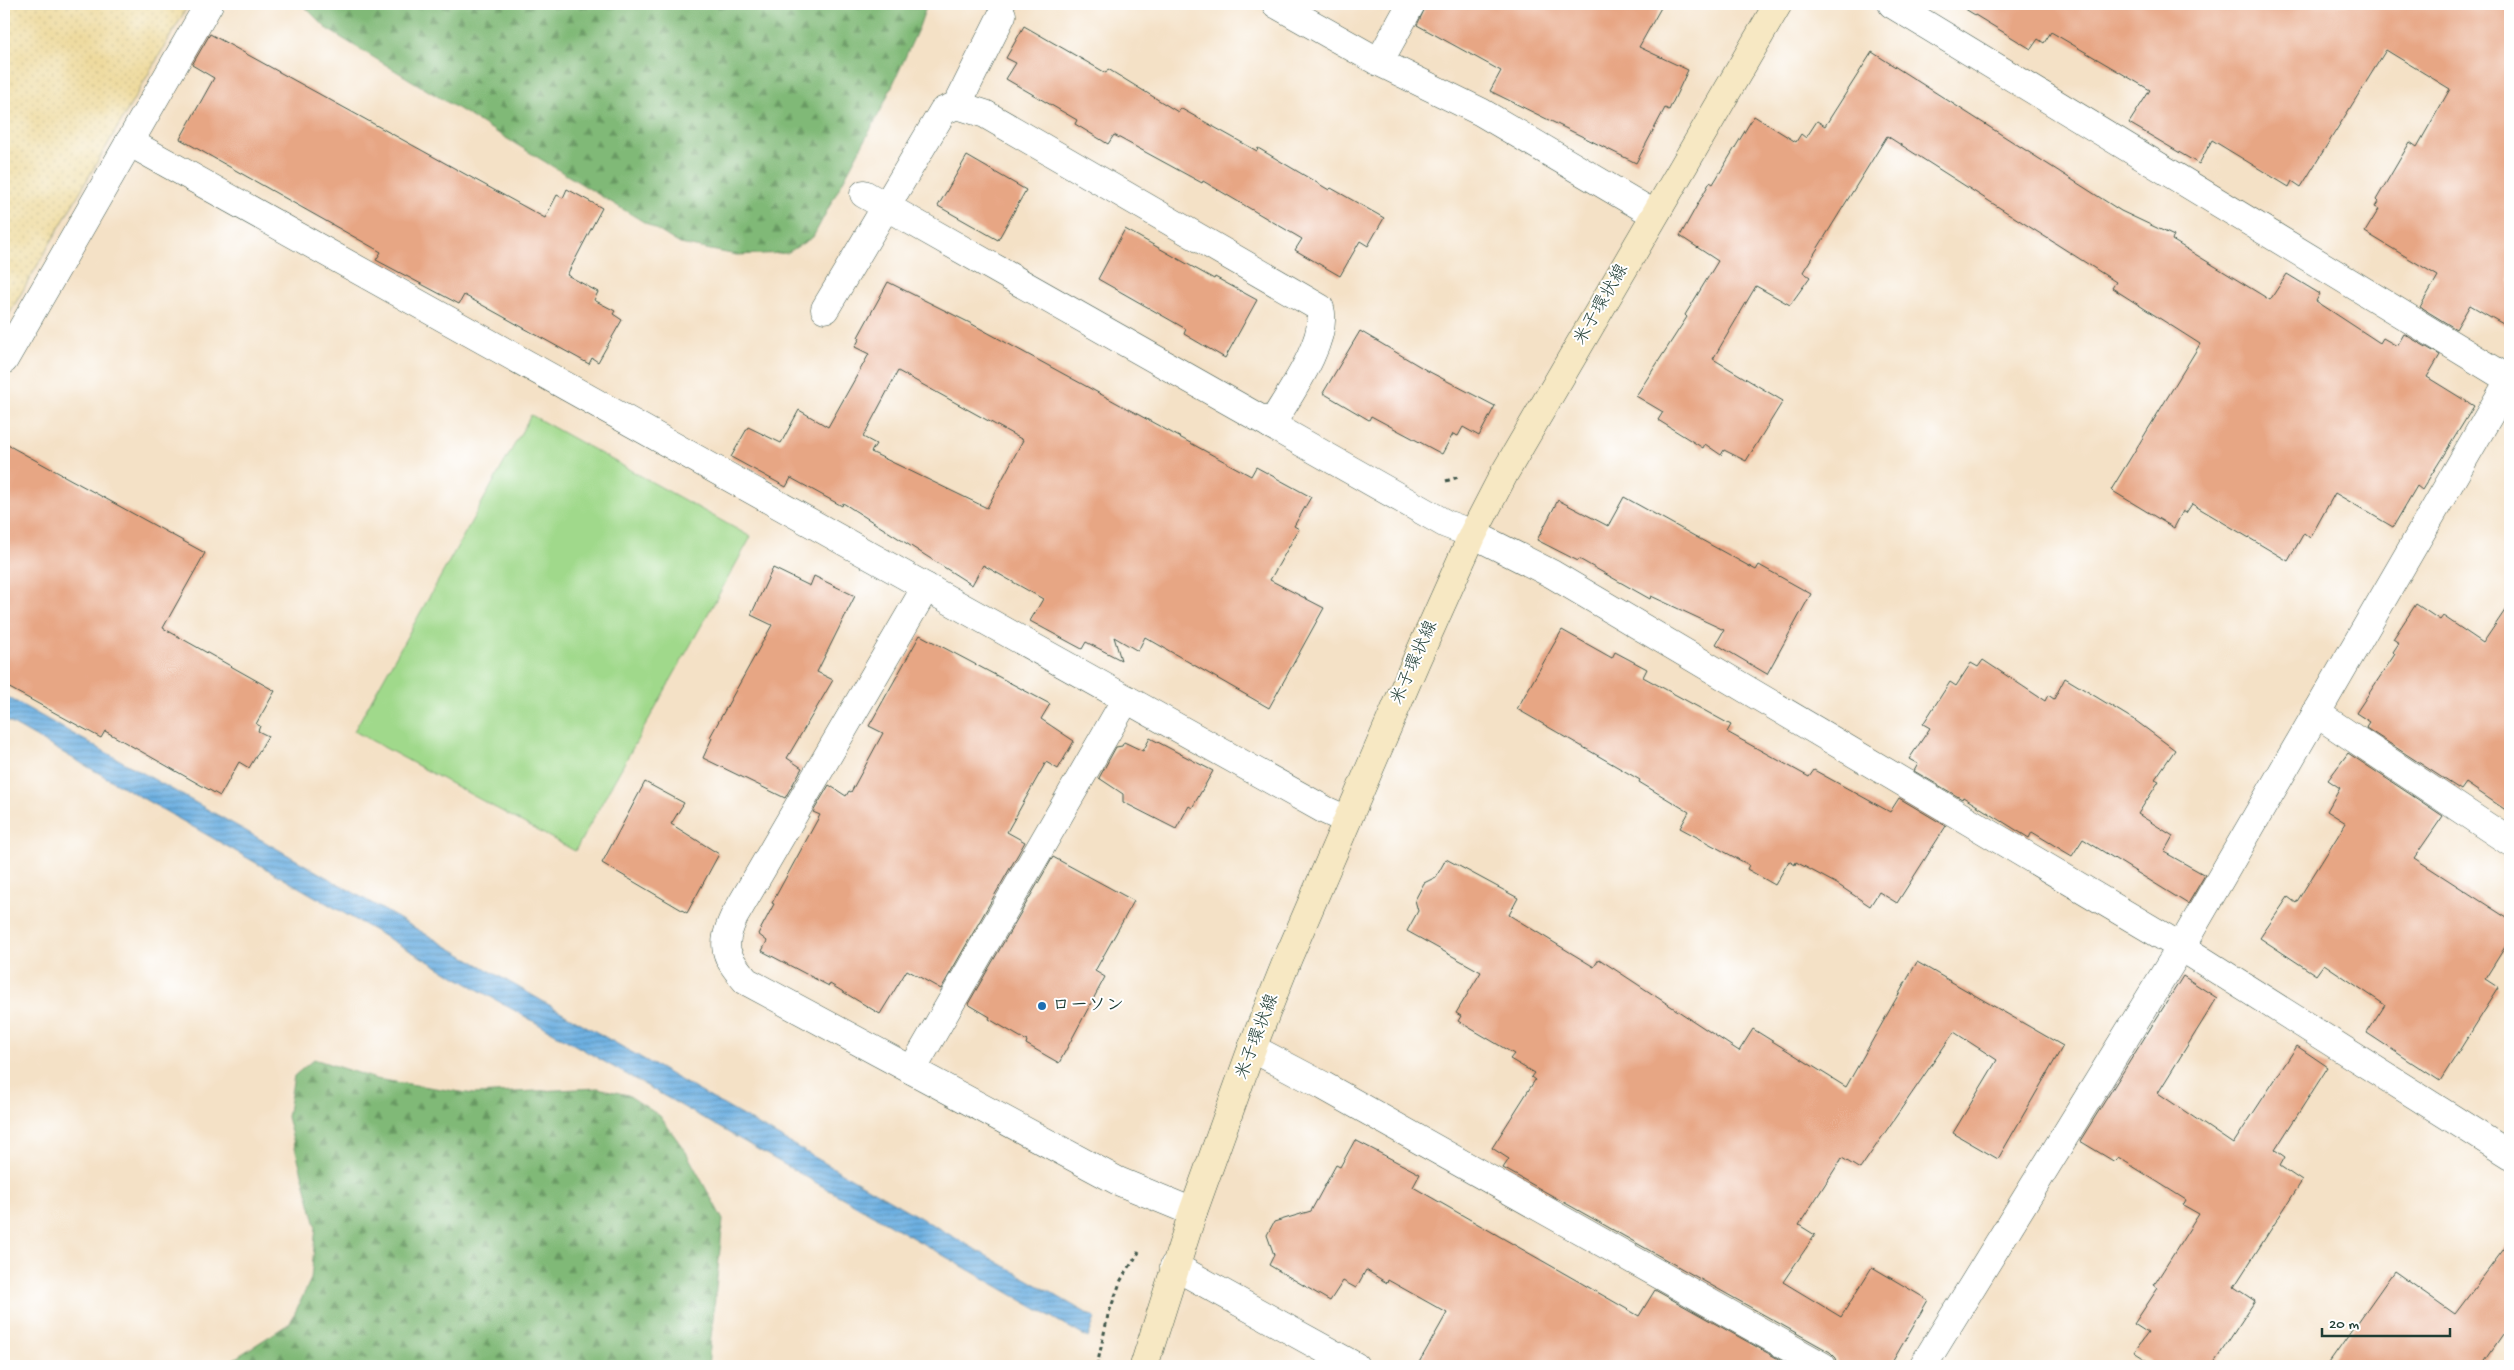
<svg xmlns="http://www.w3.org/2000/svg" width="2514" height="1370" viewBox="0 0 2514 1370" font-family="'Gochi Hand','Klee One',sans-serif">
  <defs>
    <pattern id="forest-firs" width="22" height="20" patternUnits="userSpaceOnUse" patternTransform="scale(1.25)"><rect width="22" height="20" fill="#80b977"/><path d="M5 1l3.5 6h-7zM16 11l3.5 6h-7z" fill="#689862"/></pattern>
    <pattern id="sand-dots" width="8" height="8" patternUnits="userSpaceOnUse" patternTransform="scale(1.25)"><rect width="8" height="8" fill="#eeda9e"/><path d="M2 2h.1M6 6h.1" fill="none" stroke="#ccbc89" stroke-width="1.8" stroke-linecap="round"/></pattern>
    <pattern id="water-rules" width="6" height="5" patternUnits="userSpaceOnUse" patternTransform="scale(1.25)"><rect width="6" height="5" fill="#6cafe1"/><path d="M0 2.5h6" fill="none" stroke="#5890b7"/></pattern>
  </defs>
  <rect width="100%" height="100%" fill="#fff"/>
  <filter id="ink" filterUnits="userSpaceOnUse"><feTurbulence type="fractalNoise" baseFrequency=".02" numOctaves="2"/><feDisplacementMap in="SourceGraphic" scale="10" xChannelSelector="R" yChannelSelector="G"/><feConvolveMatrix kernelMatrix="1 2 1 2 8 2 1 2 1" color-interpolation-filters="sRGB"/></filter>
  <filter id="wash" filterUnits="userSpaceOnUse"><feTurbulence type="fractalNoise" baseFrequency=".0096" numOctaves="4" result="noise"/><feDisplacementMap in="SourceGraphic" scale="20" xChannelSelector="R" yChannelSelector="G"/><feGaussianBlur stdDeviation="1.12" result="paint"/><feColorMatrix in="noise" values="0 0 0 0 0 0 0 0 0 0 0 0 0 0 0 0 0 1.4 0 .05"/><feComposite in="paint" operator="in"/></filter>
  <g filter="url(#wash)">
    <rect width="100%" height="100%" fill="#f4e1c6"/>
    <g fill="url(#forest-firs)" stroke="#507b56">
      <polygon points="302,4 927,4 919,27 882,108 813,237 787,253 737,255 680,244 327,29"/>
      <polygon points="314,1059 376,1079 474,1094 598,1088 628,1095 660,1116 686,1152 723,1220 708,1366 223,1366 290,1323 311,1279 316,1226 287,1117 294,1076"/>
    </g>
    <polygon fill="url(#sand-dots)" stroke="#868c69" points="4,4 189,4 4,323"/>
    <polygon fill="#a0d98b" stroke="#608b60" points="531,415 751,537 575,851 354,731"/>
    <polygon fill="url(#water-rules)" stroke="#46768a" points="4,695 246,831 1095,1318 1088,1338 4,719"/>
    <g id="blocks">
      <g fill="#e7a684" fill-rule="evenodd">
        <polygon points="1427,4 1663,4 1639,47 1688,70 1669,110 1665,108 1636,163 1490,91 1501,71 1417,25"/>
        <polygon points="1957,4 2510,4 2510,328 2470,305 2456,329 2420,307 2438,276 2365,232 2379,209 2375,207 2378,202 2376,200 2410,142 2417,147 2450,89 2386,50 2301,187 2292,181 2289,187 2212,140 2199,164 2129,123 2150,90 2051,32 2044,43 2038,39 2031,49"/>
        <polygon points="1024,26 1106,73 1108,69 1178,112 1180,108 1257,151 1258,148 1329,190 1331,188 1384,218 1368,246 1360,241 1340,276 1295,250 1302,239 1203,181 1202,183 1114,135 1108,144 1075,124 1077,120 1006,79 1016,63 1006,58"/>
        <polygon points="210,34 545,218 557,195 563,198 567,189 602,208 567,275 598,292 594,300 615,311 613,314 622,320 598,362 592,358 589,364 464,295 459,304 376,260 381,252 180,139 214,78 192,65"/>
        <polygon points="1872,52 2121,211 2174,236 2172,240 2270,300 2287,274 2320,294 2316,301 2380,343 2383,338 2397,346 2404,334 2440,355 2427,377 2474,406 2422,490 2417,486 2393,527 2335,493 2310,538 2304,533 2288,561 2192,504 2186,513 2183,511 2174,528 2111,490 2200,344 2112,288 2116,282 1887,136 1803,272 1810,277 1790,305 1756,286 1713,359 1783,401 1746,461 1724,450 1721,455 1705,444 1703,448 1658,420 1663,412 1636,396 1687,317 1685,315 1718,261 1680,236 1710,182 1713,184 1754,116 1796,142 1801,134 1806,138 1817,121 1825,126"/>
        <polygon points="967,156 1026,190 998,240 938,206"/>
        <polygon points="1125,229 1214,279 1215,277 1257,300 1225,358 1184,334 1186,329 1098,279"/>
        <path d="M888 282 970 323 1251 476 1256 467 1311 497 1294 526 1299 529 1270 580 1324 608 1269 708 1145 637 1138 651 1114 637 1121 660 1086 642 1082 649 1030 621 1043 599 983 565 972 585 843 503 842 506 791 478 786 487 731 457 748 427 781 443 799 410 828 427 869 354 855 347 860 338 858 337ZM898 371 1023 440 987 508 871 452 876 444 863 437Z"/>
        <polygon points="1360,331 1426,370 1495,406 1479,436 1463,427 1458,436 1453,434 1442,454 1371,416 1369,420 1323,393"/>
        <polygon points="4,443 205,553 163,628 275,691 256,724 260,726 258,731 268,736 249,768 239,762 220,796 105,731 101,738 4,685"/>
        <polygon points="1624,497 1756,570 1759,565 1811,594 1767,674 1716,644 1724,630 1651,596 1650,599 1579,559 1578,561 1537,540 1558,500 1608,526"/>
        <polygon points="773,568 810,586 814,576 855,596 817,672 833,680 787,758 802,768 785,798 703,758 712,738 710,737 772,625 751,615"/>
        <polygon points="2510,603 2510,813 2466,783 2461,790 2366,728 2370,722 2356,713 2395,654 2393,652 2399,643 2393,639 2416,604 2440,620 2443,616 2483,643"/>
        <polygon points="1562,630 1612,658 1615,652 1647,669 1643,677 1731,725 1727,732 1809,777 1814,770 1890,812 1899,798 1946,826 1897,903 1879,892 1870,906 1837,884 1796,862 1795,865 1789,861 1775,885 1747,869 1749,865 1680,828 1689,812 1639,782 1640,780 1628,773 1517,709"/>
        <polygon points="920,635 1050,704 1041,719 1074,741 1058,769 1046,762 1007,832 1025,842 941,989 907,970 880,1014 830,984 829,986 762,951 767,941 758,934 774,904 772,903 820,815 813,812 829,785 846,796 849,791 851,792 883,733 869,726"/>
        <polygon points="1983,660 2045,701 2048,695 2054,699 2065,678 2136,721 2175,750 2155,779 2159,781 2138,814 2173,836 2164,852 2205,875 2188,904 2083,839 2072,856 2032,832 2029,838 1963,797 1962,799 1914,771 1918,764 1909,759 1930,728 1923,724 1950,682 1956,686 1971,663 1978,667"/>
        <polygon points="1150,738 1213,771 1192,808 1189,806 1176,829 1123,802 1123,794 1099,778 1116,747 1122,746 1124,742 1143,751"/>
        <polygon points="2348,753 2443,816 2414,858 2510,920 2510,939 2485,979 2499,988 2440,1081 2367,1033 2385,1005 2324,964 2316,975 2260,938 2288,897 2296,903 2346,823 2327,811 2340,788 2328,780"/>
        <polygon points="645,782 684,803 671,824 719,854 687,913 602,863"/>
        <polygon points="1053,857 1134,901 1095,971 1105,977 1059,1063 1026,1044 1027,1041 989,1019 990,1017 968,1004"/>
        <polygon points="1446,859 1518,898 1509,915 1594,967 1599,959 1739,1051 1753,1029 1846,1087 1917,962 2063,1046 1998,1159 1953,1133 1997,1060 1954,1032 1860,1169 1842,1158 1799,1225 1815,1235 1783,1282 1841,1317 1872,1267 1928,1300 1890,1366 1838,1366 1836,1358 1830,1352 1503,1168 1509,1159 1492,1148 1535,1080 1531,1077 1534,1073 1510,1059 1514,1054 1458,1021 1461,1016 1456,1013 1481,972 1407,931 1418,911 1415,900 1424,883 1436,877"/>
        <polygon points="2183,976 2217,998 2158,1093 2233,1144 2297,1046 2328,1067 2275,1150 2285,1157 2280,1166 2302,1181 2234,1287 2255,1301 2212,1366 2156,1366 2134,1352 2148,1333 2134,1324 2158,1288 2154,1285 2199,1214 2183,1205 2186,1200 2118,1157 2115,1162 2080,1141"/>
        <polygon points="1355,1140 1420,1174 1413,1187 1639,1316 1655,1290 1791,1366 1417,1366 1447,1313 1388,1280 1387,1283 1366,1270 1356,1288 1343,1281 1330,1301 1269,1265 1274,1255 1267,1235 1274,1222 1311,1211 1336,1165 1340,1167"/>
        <polygon points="2510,1241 2510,1324 2481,1366 2327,1366 2394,1271 2455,1314"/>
      </g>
    </g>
  </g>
  <g filter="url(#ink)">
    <use href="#blocks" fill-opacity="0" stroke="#3f564a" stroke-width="1"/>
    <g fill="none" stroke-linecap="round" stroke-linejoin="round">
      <g stroke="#3f564a" stroke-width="29">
        <g id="minor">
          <polyline points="1276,4 1379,62 1481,112 1654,214"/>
          <polyline points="1892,4 2510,380"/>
          <polyline points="1379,62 1411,4"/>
          <polyline points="957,105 1002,15"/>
          <polyline points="129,142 1325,810 1347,820"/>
          <polyline points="864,194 1446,524 1473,534 1552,574 2181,947 2510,1155"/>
          <path d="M825 309 943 111 957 105 985 114 1320 308C1329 340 1288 396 1271 425"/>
          <polyline points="4,360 209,4"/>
          <path d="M926 587 734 917C720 947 725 956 746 981L1118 1181 1193 1212"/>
          <polyline points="2316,713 2510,842"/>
          <polyline points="1252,1048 1322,1085 1822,1366"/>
          <polyline points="912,1070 1126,699"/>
          <polyline points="1174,1266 1355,1366"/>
          <polyline points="1923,1366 2181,947 2510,379"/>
        </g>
      </g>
      <g stroke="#3f564a" stroke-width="29">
        <polyline id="secondary" points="1144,1366 1193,1212 1252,1048 1288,958 1416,661 1473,534 1504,474 1778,4"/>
      </g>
      <g stroke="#3f564a" stroke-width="3" stroke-dasharray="4 4" stroke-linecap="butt">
        <polyline points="1446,481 1461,476"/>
        <polyline points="1097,1366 1108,1315 1121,1280 1139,1252"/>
      </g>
      <use href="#minor" stroke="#fff" stroke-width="28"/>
      <use href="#secondary" stroke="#f7e8c3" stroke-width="28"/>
    </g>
  </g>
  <circle fill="#1f6fb2" stroke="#fff" stroke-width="2" cx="1042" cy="1006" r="5"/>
  <g text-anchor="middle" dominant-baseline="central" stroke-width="4" stroke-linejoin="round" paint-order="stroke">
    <g font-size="18" fill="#1f3d34" stroke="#fff">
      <text transform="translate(1602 305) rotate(-60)">米子環状線</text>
      <text transform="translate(1415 663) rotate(-66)">米子環状線</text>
      <text transform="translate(1258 1037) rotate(-69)">米子環状線</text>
    </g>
    <g font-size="18" font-weight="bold" fill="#1f3d34" stroke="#fff" text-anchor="start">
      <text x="1052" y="1006">ローソン</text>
    </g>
  </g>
  <rect width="2514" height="1370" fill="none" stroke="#fff" stroke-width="20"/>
  <path d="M2322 1328v8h128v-8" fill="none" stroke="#1f3d34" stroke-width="2.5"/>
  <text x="2329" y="1328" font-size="15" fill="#1f3d34" stroke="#ffffff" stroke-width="4" paint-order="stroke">20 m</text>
</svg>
